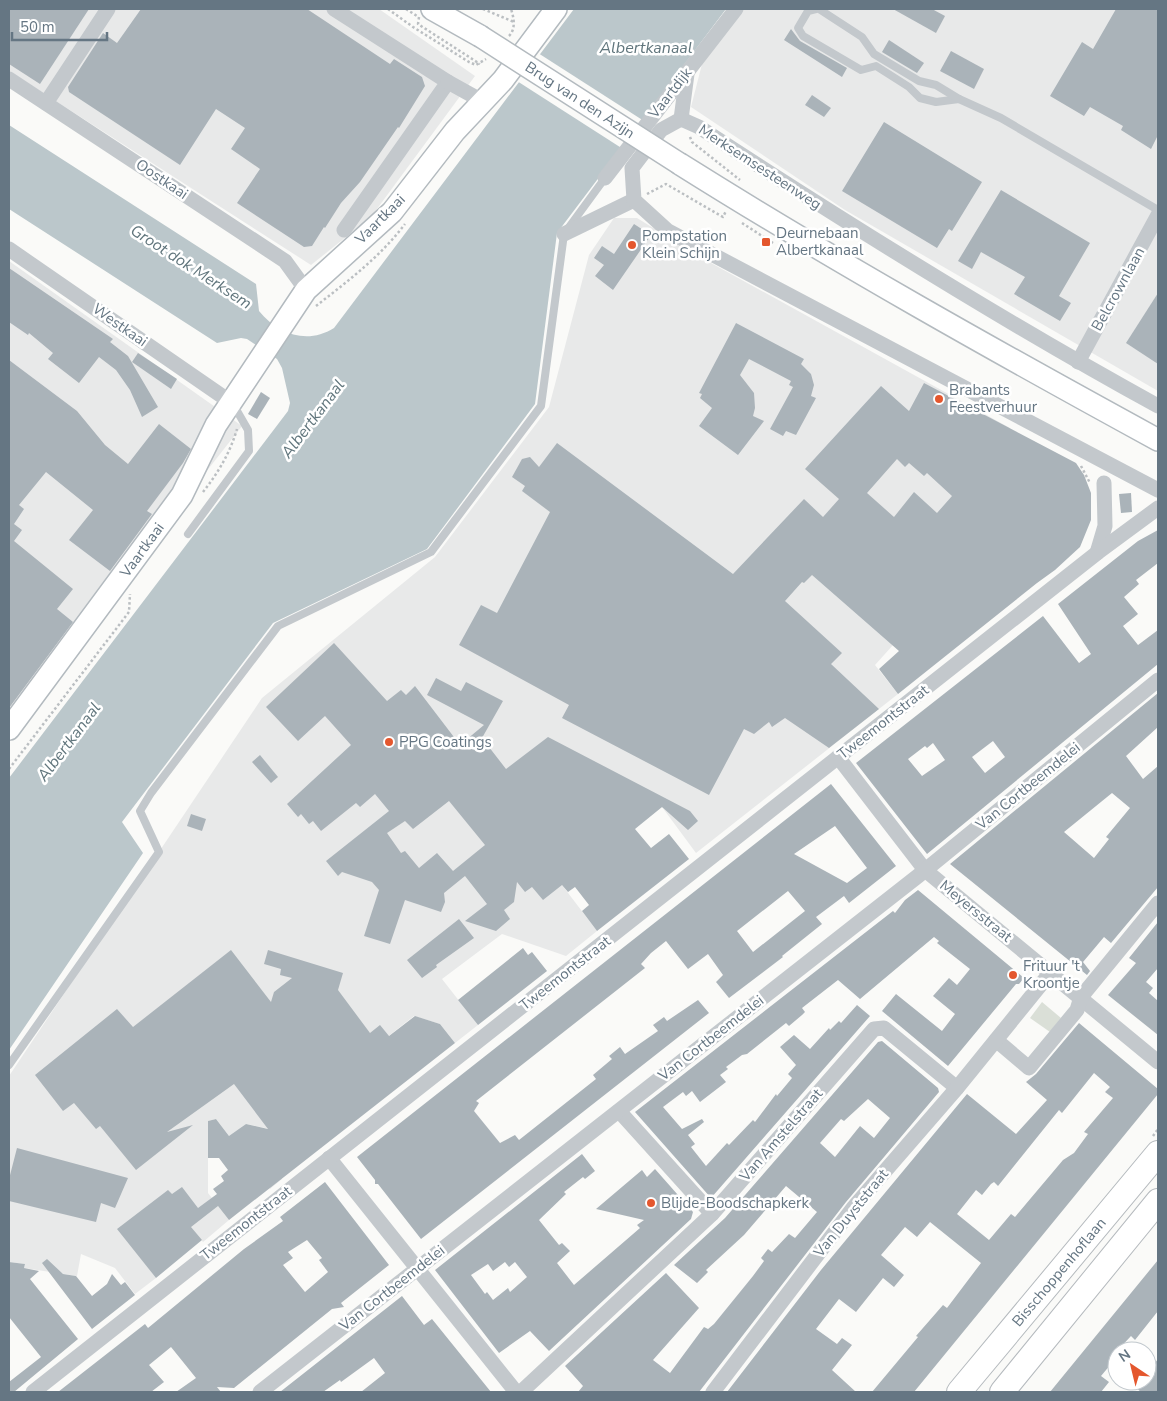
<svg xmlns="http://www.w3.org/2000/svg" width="1167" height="1401" viewBox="0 0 1167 1401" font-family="'Nunito Sans',sans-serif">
  <rect width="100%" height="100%" fill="#fafaf8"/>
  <g fill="#e8e9e9">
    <polygon points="9,9 379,9 475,76 371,217 311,265 9,71"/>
    <polygon points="741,9 1158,9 1158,391 845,210 691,107 702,64"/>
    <polygon points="614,218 637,218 702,258 1010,428 912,624 875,665 898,694 696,853 662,807 562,885 597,931 566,956 502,934 442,979 478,1025 455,1043 440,1024 414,1016 270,1129 246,1124 242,1127 282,1179 270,1189 216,1119 208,1121 208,1193 229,1220 203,1242 178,1212 133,1248 156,1278 135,1294 115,1268 81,1254 77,1276 24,1268 25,1264 9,1262 9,1076 262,698 435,557 549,407 589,255"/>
    <polygon points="9,261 242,426 9,723"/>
  </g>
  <polygon fill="#dadfd7" points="1042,1002 1061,1018 1050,1032 1030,1018"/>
  <path fill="#bbc7cb" d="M574 9H726L557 233 535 404 427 549 273 623 122 822 143 853 9 1050V778L288 411 290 403 282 368 277 359 247 339 241 338 217 343 9 209V125L256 284 259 311C278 334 307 345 334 328Z"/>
  <polygon fill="#fafaf8" points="538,53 644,121 623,149 517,81"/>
  <g fill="#aab3b9" fill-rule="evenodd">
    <polygon points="9,9 89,9 40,84 9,64"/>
    <polygon points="141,9 307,9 390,64 394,59 422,77 425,86 399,128 398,127 360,182 341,203 325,228 324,227 312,246 304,247 237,203 260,169 231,149 245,128 216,109 180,165 69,92 68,87 103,33 117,43"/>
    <polygon points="893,9 932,9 945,16 936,33"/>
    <polygon points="1116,9 1158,9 1158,135 1151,149 1121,130 1123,126 1090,107 1084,116 1050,96 1082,42 1093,49"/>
    <polygon points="791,29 800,41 847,68 842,77 784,40"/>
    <polygon points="889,40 924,63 917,73 882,52"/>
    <polygon points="951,51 984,69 974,89 940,71"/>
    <polygon points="812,95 831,108 824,117 805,105"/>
    <polygon points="884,122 982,182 952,231 949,229 937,248 842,191"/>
    <polygon points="1001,190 1090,243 1059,296 1071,303 1060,321 1014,294 1025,277 981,252 972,269 958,261"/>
    <polygon points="634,224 651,235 613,290 595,276 604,265 594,258 602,246 614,254"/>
    <polygon points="9,268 113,339 110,342 128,356 158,407 142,417 130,390 116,370 99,357 79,383 48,359 53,353 29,333 28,335 9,322"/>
    <polygon points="1158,293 1158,364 1126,343"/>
    <polygon points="736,323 804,359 801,364 811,374 814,385 811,396 816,398 796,435 786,431 783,436 770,429 793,387 789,385 791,381 749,359 740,375 754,393 755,408 753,416 764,421 738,455 699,426 712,408 700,398 702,394 699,393"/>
    <polygon points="138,353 177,379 171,389 132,362"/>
    <polygon points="9,360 77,411 105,445 128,464 159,424 191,449 183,463 147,511 152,514 110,571 69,540 93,510 46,472 19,505 24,509 14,524 22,530 14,541 73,589 57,609 73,622 9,708"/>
    <path d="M924 383 1076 463 1084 475 1091 493V520L1080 547 1055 570 1037 583 898 694 879 669 899 651 812 575 804 583 802 582 785 601 842 653 831 664 879 709 829 748 785 718 772 727 769 722 754 734 744 729 709 795 562 718 569 705 459 645 481 605 497 613 550 512 522 491 525 486 512 477 522 459 530 457 539 467 557 443 733 574 804 499 823 517 839 499 805 469 881 386 909 411ZM897 459 905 467 909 463 924 476 927 473 952 496 937 513 914 492 894 517 867 493Z"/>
    <polygon points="261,392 270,398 257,419 248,414"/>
    <polygon points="1131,493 1132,512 1121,513 1119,494"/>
    <path d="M1158 530V563L1136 580 1139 584 1124 597 1138 614 1123 626 1138 645 1158 630V664L927 854 856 763 1043 616 1079 663 1091 654 1058 604 1138 541ZM993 741 1005 757 985 773 972 757ZM933 743 945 760 922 776 908 759 925 746 927 748Z"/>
    <path d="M334 643 387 701 401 690 406 695 415 686 460 745 484 725 427 695 436 678 461 691 466 682 503 701 482 738 506 769 548 737 690 811 698 821 688 830 662 807 635 829 651 848 669 834 689 859 597 931 582 911 589 905 575 887 568 892 562 885 543 900 532 887 525 892 517 882 514 902 504 910 510 919 496 931 465 921 487 904 465 876 444 893 445 902 441 912 405 900 390 944 364 936 379 890 372 882 342 872 338 876 326 861 389 811 375 794 360 807 356 803 321 831 313 821 309 824 301 814 298 817 287 804 351 745 325 716 298 741 266 707ZM449 801 485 845 453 871 437 853 419 868 405 851 401 853 387 833 405 821 413 829Z"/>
    <path d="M1158 693V727L1126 756 1143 779 1158 766V887L1111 943 1104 937 1083 962 1090 971 1087 975 950 864ZM1112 793 1130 808 1106 837 1109 839 1094 858 1064 832Z"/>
    <polygon points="260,755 278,777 271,783 252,762"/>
    <path d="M831 784 896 866 849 903 844 896 816 917 822 924 782 956 783 957 729 998 716 982 723 975 708 954 688 969 666 941 651 953 641 964 645 968 476 1101 479 1103 474 1111 500 1143 515 1135 519 1140 596 1079 593 1075 612 1059 609 1056 620 1047 625 1054 658 1031 653 1025 664 1017 667 1021 698 1000 709 1013 421 1239 378 1184H375V1180L357 1157ZM835 826 867 868 847 883 794 854ZM788 891 805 911 753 952 737 931Z"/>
    <polygon points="191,814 206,819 202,831 187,826"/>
    <polygon points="918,890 1024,978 1019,984 1016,984 948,1066 882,1011 896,994 942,1031 955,1014 933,996 949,978 957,985 970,969 937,943 939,941 934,937 860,999 838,980 802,1008 805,1012 802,1015 789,1026 786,1023 747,1054 742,1055 726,1067 728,1069 720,1075 726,1082 700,1102 692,1091 686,1096 683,1092 663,1107 682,1129 702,1119 704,1122 688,1135 695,1144 691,1147 706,1166 727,1143 729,1145 753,1120 755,1122 776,1094 777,1096 792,1078 788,1074 796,1065 780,1047 794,1035 810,1049 829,1028 830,1030 839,1021 841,1023 857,1005 870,1016 711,1198 635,1112 893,911 895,913 905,900"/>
    <polygon points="459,919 474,938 436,965 437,967 422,978 407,960"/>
    <polygon points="1158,922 1158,968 1146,982 1153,988 1149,993 1158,1001 1158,1035 1108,995 1136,963 1129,958"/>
    <polygon points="523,948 528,955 532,952 547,971 478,1025 458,1000"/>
    <polygon points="231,950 271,1002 274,992 292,978 280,975 281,969 264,964 268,950 343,973 338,990 370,1033 380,1025 389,1036 415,1016 440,1024 455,1043 229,1220 218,1206 191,1227 202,1240 156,1278 117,1229 168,1190 172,1194 182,1187 198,1208 217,1194 213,1189 224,1181 221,1176 228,1170 219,1158 208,1158 208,1121 216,1119 229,1136 246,1124 268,1129 234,1084 167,1132 193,1125 136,1170 100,1126 96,1129 74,1103 63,1111 35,1075 117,1009 133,1027"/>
    <path d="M1079 1023 1158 1089V1094L914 1392H872L918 1337 916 1336 943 1305 947 1308 981 1263 930 1222 917 1237 905 1227 881 1255 904 1275 894 1287 883 1278 856 1312 839 1299 816 1329 837 1344 842 1338 852 1345 832 1370 856 1392H727L821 1270 967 1094 1016 1134 1047 1100 1026 1082 1036 1074ZM1094 1073 1110 1087 1105 1092 1113 1098 1084 1132 1088 1134 1074 1153 1063 1160 1015 1217 1011 1214 989 1240 957 1214 976 1190 982 1195 991 1184 994 1182 998 1186 1059 1110 1062 1113Z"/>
    <path d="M882 1041 938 1088 939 1092 846 1202 699 1392H578L583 1386 565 1366 666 1273 699 1308 653 1360 670 1373 704 1327 708 1329 714 1324 753 1276 764 1261 761 1258 768 1249 772 1252 789 1234 795 1238 817 1212 786 1186 744 1235 706 1270 708 1272 697 1283 674 1265 725 1218 872 1049 878 1042ZM868 1099 890 1118 874 1138 860 1126 835 1157 820 1143 841 1119 844 1121Z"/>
    <polygon points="17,1148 128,1178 115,1208 101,1203 96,1222 9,1201 9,1179"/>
    <path d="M582 1154 595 1171 585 1179 583 1177 564 1192 566 1194 539 1220 559 1245 562 1243 570 1251 557 1263 574 1285 640 1228 637 1225 644 1220 596 1209 642 1170 647 1177 655 1169 693 1212 691 1219 549 1351 530 1331 499 1353 435 1270ZM505 1262 509 1267 515 1262 527 1277 510 1292 508 1288 493 1300 487 1292 485 1294 471 1275 488 1264 493 1271Z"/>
    <path d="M325 1182 389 1265 341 1303 344 1307 332 1309 234 1388 217 1387 221 1392H176L196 1378 171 1347 149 1365 164 1382 151 1392H58L145 1324 148 1328 244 1249 283 1221 280 1217ZM307 1240 322 1258 319 1260 328 1272 305 1292 283 1265 293 1258 288 1252Z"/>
    <polygon points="47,1259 63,1274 76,1276 92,1296 107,1284 112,1274 121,1285 125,1282 135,1295 92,1329 42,1263"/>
    <polygon points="1158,1260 1158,1311 1135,1340 1131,1336 1117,1351 1114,1357 1116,1358 1101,1376 1109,1382 1101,1392 1050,1392"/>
    <polygon points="9,1262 25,1264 24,1268 39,1271 30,1279 78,1339 14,1392 9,1392 9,1382 41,1357 9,1317"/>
    <polygon points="402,1296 424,1325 432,1319 491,1392 361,1392 385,1373 374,1358 341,1382 340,1380 323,1392 280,1392"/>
    <polygon points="1158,1359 1158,1392 1141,1392 1135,1387 1140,1381 1147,1381 1147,1373"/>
  </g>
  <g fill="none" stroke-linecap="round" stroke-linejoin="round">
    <g stroke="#b3babf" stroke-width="24">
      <g id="secondary">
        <polyline points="432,9 480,36"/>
        <path d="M680 164C836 262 997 352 1158 440"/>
        <polyline points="9,729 182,495 216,425 306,290 392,212 455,131 503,80 556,9"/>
      </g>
    </g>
    <g stroke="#b5babe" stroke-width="26">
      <g id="primary">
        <polyline points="959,1392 1158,1153"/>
        <polyline points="1002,1392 1158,1201"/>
      </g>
    </g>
    <g stroke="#bbbfc2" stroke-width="2.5" stroke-dasharray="2.5 2.5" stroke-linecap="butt">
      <polyline points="388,9 413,27 469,62 476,65 486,59"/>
      <polyline points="406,9 417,16"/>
      <polyline points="483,9 514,22"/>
      <polyline points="419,17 418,24 480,64"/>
      <path d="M509 36C516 29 514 18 511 9"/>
      <polyline points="690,137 692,142 740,180"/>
      <polyline points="647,194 666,184 723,217 726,211"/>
      <polyline points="742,223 773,243"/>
      <path d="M316 306C348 281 380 257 405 224"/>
      <polyline points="1081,466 1090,483"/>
      <path d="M203 492C218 473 230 453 237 429"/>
      <polyline points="9,769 129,612 130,594"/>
      <polyline points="1153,1136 1158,1129"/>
    </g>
    <g stroke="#c3c8cc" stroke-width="8">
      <polyline points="816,9 808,11 798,28 803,36 861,70 876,66 909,87 920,98 936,102 959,99"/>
      <polyline points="819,9 862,37 874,54 919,81 936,85 959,99 1001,118 1158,210"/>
      <polyline points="188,534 249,451 248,430 233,404"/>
      <polyline points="9,1065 159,852 140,811 151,793 278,626 431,552 541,406 564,234 605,178"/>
    </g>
    <g stroke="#c3c8cc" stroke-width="15">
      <polyline points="334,9 448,82 344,230"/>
      <polyline points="9,79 285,261 306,290"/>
      <polyline points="448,82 475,97"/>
      <polyline points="46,103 108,9"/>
      <polyline points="681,119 687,74"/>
      <polyline points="605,178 736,9"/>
      <polyline points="564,234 634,200"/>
      <polyline points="9,249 232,403"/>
      <polyline points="1078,362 1158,215"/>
      <path d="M1158 406C1001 320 849 225 699 127L681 119 661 130 632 168 634 200 668 231 1158 490"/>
      <polyline points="1097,553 1105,526 1104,483"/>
      <polyline points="838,757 925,870 1158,1062"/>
      <polyline points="996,1040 1029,1068 1077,1010 1081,997 1158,903"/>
      <polyline points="619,1111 712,1214"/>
      <polyline points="329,1158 516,1392"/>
      <polyline points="33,1392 1097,553 1158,508"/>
      <polyline points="260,1392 918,876 1158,680"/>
      <polyline points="521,1392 712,1214 874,1029 884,1028 957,1088"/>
      <polyline points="713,1392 853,1208 957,1088 1051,972"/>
    </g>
    <use href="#secondary" stroke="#fff" stroke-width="21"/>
    <use href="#primary" stroke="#fff" stroke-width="24"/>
    <g stroke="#b3babf" stroke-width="24" stroke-linecap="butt">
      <polyline id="secondary-bridge" points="480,36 680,164"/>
    </g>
    <use href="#secondary-bridge" stroke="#fff" stroke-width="21"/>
  </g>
  <g fill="#e4572e" stroke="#fff" stroke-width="2">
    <rect x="761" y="237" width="10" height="10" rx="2.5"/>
    <circle cx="632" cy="245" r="5"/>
    <circle cx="939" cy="399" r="5"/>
    <circle cx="389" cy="742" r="5"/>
    <circle cx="1013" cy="975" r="5"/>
    <circle cx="651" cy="1203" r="5"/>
  </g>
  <g text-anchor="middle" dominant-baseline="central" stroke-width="5" stroke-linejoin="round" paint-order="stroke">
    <g font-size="15" fill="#657683" stroke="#fff">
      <text transform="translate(670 93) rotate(-52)">Vaartdijk</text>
      <text transform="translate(580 100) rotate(33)">Brug van den Azijn</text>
      <text transform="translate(760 167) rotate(33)">Merksemsesteenweg</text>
      <text transform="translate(162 179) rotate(34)">Oostkaai</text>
      <text transform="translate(380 219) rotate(-45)">Vaartkaai</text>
      <text transform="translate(1118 289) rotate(-61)">Belcrownlaan</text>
      <text transform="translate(120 325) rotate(35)">Westkaai</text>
      <text transform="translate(142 550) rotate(-54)">Vaartkaai</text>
      <text transform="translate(883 722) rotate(-38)">Tweemontstraat</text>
      <text transform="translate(1028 786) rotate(-39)">Van Cortbeemdelei</text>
      <text transform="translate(976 911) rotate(39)">Meyersstraat</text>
      <text transform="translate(565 973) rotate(-38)">Tweemontstraat</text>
      <text transform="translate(711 1038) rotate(-38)">Van Cortbeemdelei</text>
      <text transform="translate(781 1135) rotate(-49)">Van Amstelstraat</text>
      <text transform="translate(851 1213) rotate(-51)">Van Duyststraat</text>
      <text transform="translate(246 1223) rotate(-38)">Tweemontstraat</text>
      <text transform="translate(1059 1272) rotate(-50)">Bisschoppenhoflaan</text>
      <text transform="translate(392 1288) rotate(-38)">Van Cortbeemdelei</text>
    </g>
    <g font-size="15" fill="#657683" stroke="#fff" text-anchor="start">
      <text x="776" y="233">Deurnebaan<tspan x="776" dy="17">Albertkanaal</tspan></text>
      <text x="642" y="236">Pompstation<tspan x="642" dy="17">Klein Schijn</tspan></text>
      <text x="949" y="390">Brabants<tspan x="949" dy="17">Feestverhuur</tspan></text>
      <text x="399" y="742">PPG Coatings</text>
      <text x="1023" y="966">Frituur 't<tspan x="1023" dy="17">Kroontje</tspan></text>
      <text x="661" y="1203">Blijde-Boodschapkerk</text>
    </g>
    <g font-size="16" font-style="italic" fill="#60757c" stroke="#fff">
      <text x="646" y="48">Albertkanaal</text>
      <text transform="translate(191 267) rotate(33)">Groot dok Merksem</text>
      <text transform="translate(313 419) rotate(-53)">Albertkanaal</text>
      <text transform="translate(69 742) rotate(-53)">Albertkanaal</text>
    </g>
  </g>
  <rect width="1167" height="1401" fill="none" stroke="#657683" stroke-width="20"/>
  <g transform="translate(1132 1366) rotate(325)"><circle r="24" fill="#ffffff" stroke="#c1c8cd"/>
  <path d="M0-4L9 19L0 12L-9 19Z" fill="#e4572e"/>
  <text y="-8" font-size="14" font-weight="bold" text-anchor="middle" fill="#657683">N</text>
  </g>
  <path d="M12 32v8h95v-8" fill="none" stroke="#657683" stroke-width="2.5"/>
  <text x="20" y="32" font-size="15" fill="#657683" stroke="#ffffff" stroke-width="4" paint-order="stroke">50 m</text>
</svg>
